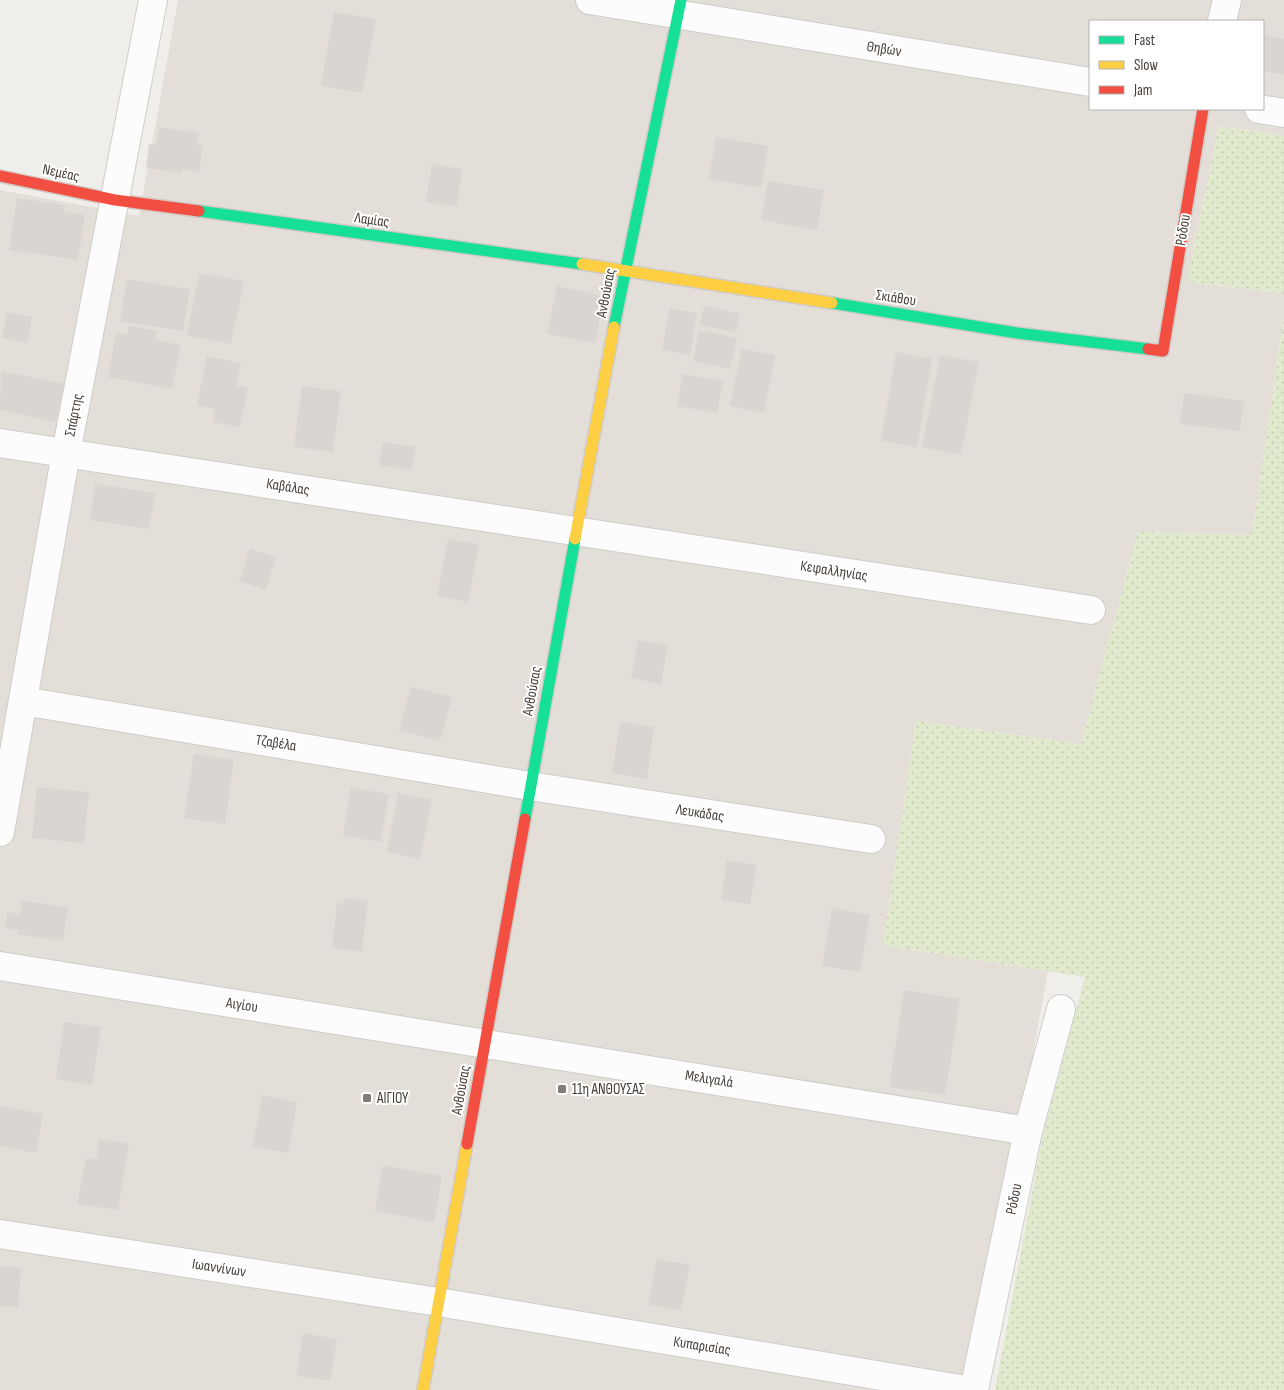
<svg xmlns="http://www.w3.org/2000/svg" width="1284" height="1390" viewBox="0 0 1284 1390" font-family="'Sofia Sans Condensed',sans-serif">
  <defs>
    <pattern id="grass-dots" width="8" height="8" patternUnits="userSpaceOnUse" patternTransform="scale(1.25)"><rect width="8" height="8" fill="#e1e9cc"/><path d="M2 2h.1M6 6h.1" fill="none" stroke="#c2c9b0" stroke-width="1.8" stroke-linecap="round"/></pattern>
  </defs>
  <rect width="100%" height="100%" fill="#f0eeeb"/>
  <path fill="#e3dfd8" fill-rule="evenodd" d="M178 0H1284V136L1219 126 1187 282 1284 293V316L1252 535 1138 532 1081 744 916 721 883 945 1048 971 972 1390H0V190L139 216ZM1090 21H1263V109H1090Z"/>
  <g fill="url(#grass-dots)">
    <polygon points="1219,126 1284,136 1284,293 1187,282"/>
    <polygon points="1284,316 1284,1390 995,1390 1043,1135 1085,977 883,945 916,721 1081,744 1138,532 1252,535"/>
  </g>
  <g fill="#d8d5d2">
    <polygon points="334,12 376,19 362,93 321,86"/>
    <polygon points="1263,34 1284,39 1284,75 1263,71"/>
    <polygon points="159,127 199,133 197,145 203,146 199,172 183,169 182,173 146,168 149,144 156,145"/>
    <polygon points="716,137 768,146 761,188 709,179"/>
    <polygon points="432,164 462,169 457,206 426,202"/>
    <polygon points="768,181 824,190 817,230 761,220"/>
    <polygon points="17,198 65,205 64,212 85,215 78,260 9,250"/>
    <polygon points="199,273 244,281 231,344 187,336"/>
    <polygon points="127,279 190,289 183,331 120,321"/>
    <polygon points="557,286 604,296 595,343 547,334"/>
    <polygon points="704,306 740,314 736,333 700,325"/>
    <polygon points="670,308 697,313 690,355 662,350"/>
    <polygon points="7,312 32,317 27,343 2,338"/>
    <polygon points="129,326 157,331 156,340 181,345 172,389 108,377 116,333 127,335"/>
    <polygon points="699,330 737,338 730,369 693,361"/>
    <polygon points="742,349 775,355 764,413 730,406"/>
    <polygon points="896,352 932,359 917,447 881,441"/>
    <polygon points="940,355 979,362 961,455 922,447"/>
    <polygon points="207,356 241,363 237,386 248,388 240,427 213,422 215,409 197,405"/>
    <polygon points="1,371 64,384 56,422 0,410"/>
    <polygon points="683,374 723,381 717,413 677,406"/>
    <polygon points="302,386 341,391 333,452 294,447"/>
    <polygon points="1184,393 1244,401 1240,431 1180,424"/>
    <polygon points="383,442 416,447 412,470 379,465"/>
    <polygon points="95,484 155,493 149,529 90,520"/>
    <polygon points="448,539 479,544 468,602 437,596"/>
    <polygon points="250,549 276,557 266,590 239,581"/>
    <polygon points="638,640 668,645 661,684 631,678"/>
    <polygon points="411,687 452,697 440,741 399,730"/>
    <polygon points="620,722 654,727 647,779 612,773"/>
    <polygon points="194,754 234,760 225,824 184,818"/>
    <polygon points="37,787 89,792 84,843 32,838"/>
    <polygon points="351,788 389,794 381,842 343,836"/>
    <polygon points="398,793 432,800 420,859 387,852"/>
    <polygon points="727,860 757,865 750,904 721,900"/>
    <polygon points="344,898 368,901 362,952 332,948 337,903 343,904"/>
    <polygon points="22,901 68,907 63,941 17,934 18,930 5,928 7,912 20,914"/>
    <polygon points="832,908 870,915 860,972 822,966"/>
    <polygon points="904,990 960,999 945,1095 889,1087"/>
    <polygon points="64,1022 101,1027 92,1085 56,1079"/>
    <polygon points="262,1095 297,1102 288,1153 253,1146"/>
    <polygon points="0,1106 43,1114 36,1153 0,1146"/>
    <polygon points="99,1139 129,1144 118,1210 77,1204 86,1158 96,1160"/>
    <polygon points="383,1165 442,1176 434,1222 375,1211"/>
    <polygon points="657,1259 690,1265 681,1311 648,1304"/>
    <polygon points="0,1266 21,1268 18,1307 0,1306"/>
    <polygon points="303,1333 337,1339 330,1381 296,1376"/>
  </g>
  <g fill="none" stroke-linecap="round" stroke-linejoin="round">
    <g stroke="#ceccc8" stroke-width="30">
      <g id="street">
        <polyline points="590,0 1090,82"/>
        <polyline points="1222,21 1227,0"/>
        <polyline points="1259,109 1284,113"/>
        <polyline points="0,443 1091,610"/>
        <polyline points="23,701 530,786 871,839"/>
        <polyline points="0,832 66,453 153,0"/>
        <polyline points="0,966 1028,1131"/>
        <polyline points="0,1234 438,1302 966,1390"/>
        <polyline points="974,1390 1028,1131 1061,1009"/>
      </g>
    </g>
    <g stroke="#d0cbc4" stroke-width="14">
      <g id="fast">
        <polyline points="199,211 582,264"/>
        <polyline points="832,303 1017,333 1148,349"/>
        <polyline points="614,327 681,0"/>
        <polyline points="525,819 575,539"/>
      </g>
    </g>
    <g stroke="#d0cbc4" stroke-width="14">
      <g id="slow">
        <polyline points="582,264 832,303"/>
        <polyline points="575,539 614,327"/>
        <polyline points="423,1390 467,1144"/>
      </g>
    </g>
    <g stroke="#d0cbc4" stroke-width="14">
      <g id="jam">
        <polyline points="0,176 115,200 199,211"/>
        <polyline points="1148,349 1163,351 1203,109"/>
        <polyline points="467,1144 525,819"/>
      </g>
    </g>
    <use href="#street" stroke="#fdfcfc" stroke-width="28"/>
    <use href="#fast" stroke="#16e098" stroke-width="11"/>
    <use href="#slow" stroke="#ffcf43" stroke-width="11"/>
    <use href="#jam" stroke="#f24e42" stroke-width="11"/>
  </g>
  <g fill="#827c76" stroke="#fff" stroke-width="2">
    <rect x="557" y="1084" width="10" height="10" rx="2.5"/>
    <rect x="362" y="1093" width="10" height="10" rx="2.5"/>
  </g>
  <g text-anchor="middle" dominant-baseline="central" stroke-width="4" stroke-linejoin="round" paint-order="stroke">
    <g font-size="15" fill="#463e37" stroke="#fff">
      <text transform="translate(884 49) rotate(9)">Θηβών</text>
      <text transform="translate(61 173) rotate(12)">Νεμέας</text>
      <text transform="translate(372 220) rotate(8)">Λαμίας</text>
      <text transform="translate(1183 230) rotate(-81)">Ρόδου</text>
      <text transform="translate(606 293) rotate(-79)">Ανθούσας</text>
      <text transform="translate(896 298) rotate(9)">Σκιάθου</text>
      <text transform="translate(74 415) rotate(-79)">Σπάρτης</text>
      <text transform="translate(288 487) rotate(9)">Καβάλας</text>
      <text transform="translate(834 571) rotate(9)">Κεφαλληνίας</text>
      <text transform="translate(532 691) rotate(-80)">Ανθούσας</text>
      <text transform="translate(276 743) rotate(9)">Τζαβέλα</text>
      <text transform="translate(700 813) rotate(9)">Λευκάδας</text>
      <text transform="translate(242 1005) rotate(9)">Αιγίου</text>
      <text transform="translate(709 1079) rotate(9)">Μελιγαλά</text>
      <text transform="translate(461 1090) rotate(-80)">Ανθούσας</text>
      <text transform="translate(1014 1199) rotate(-78)">Ρόδου</text>
      <text transform="translate(219 1268) rotate(9)">Ιωαννίνων</text>
      <text transform="translate(702 1346) rotate(9)">Κυπαρισίας</text>
    </g>
    <g font-size="15" fill="#463e37" stroke="#fff" text-anchor="start">
      <text x="572" y="1089">11η ΑΝΘΟΥΣΑΣ</text>
      <text x="377" y="1098">ΑΙΓΙΟΥ</text>
    </g>
  </g>
  <rect x="1089" y="20" width="175" height="90" fill="#ffffff" stroke="#b5b2af"/>
  <rect x="1099" y="36" width="25" height="8" fill="#16e098" stroke="#b5b2af"/>
  <text x="1134" y="45" font-size="15" fill="#463e37">Fast</text>
  <rect x="1099" y="61" width="25" height="8" fill="#ffcf43" stroke="#b5b2af"/>
  <text x="1134" y="70" font-size="15" fill="#463e37">Slow</text>
  <rect x="1099" y="86" width="25" height="8" fill="#f24e42" stroke="#b5b2af"/>
  <text x="1134" y="95" font-size="15" fill="#463e37">Jam</text>
</svg>
